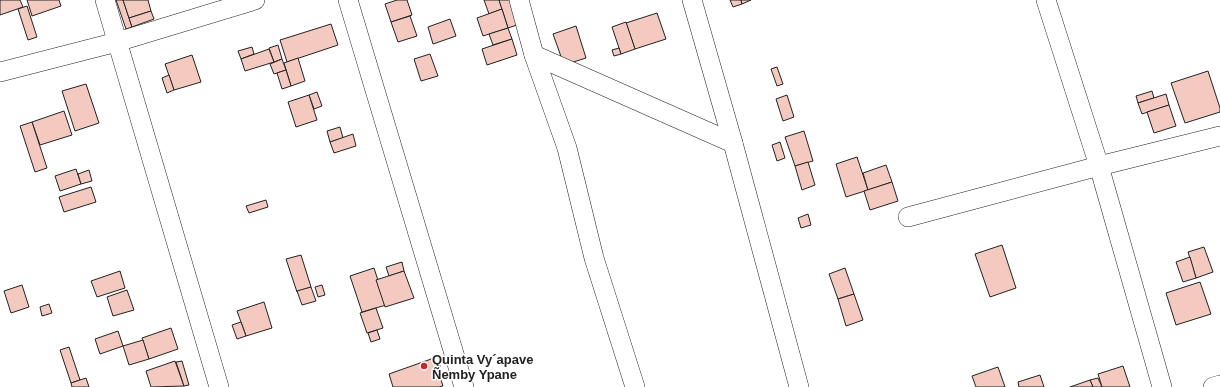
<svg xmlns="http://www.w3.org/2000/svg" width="1220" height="387" viewBox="0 0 1220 387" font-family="Helvetica,sans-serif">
  <rect width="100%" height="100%" fill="#fff"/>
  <g fill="#f3c9c0" stroke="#222">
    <polygon points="0,0 20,0 23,7 0,15"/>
    <polygon points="27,0 59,0 61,6 32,16"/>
    <polygon points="116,0 123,0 132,27 126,29"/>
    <polygon points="123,0 148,0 151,11 129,18"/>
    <polygon points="397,0 407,0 412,15 391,22 385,4"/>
    <polygon points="484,0 499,0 502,9 489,14"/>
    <polygon points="499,0 516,0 523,23 508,28"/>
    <polygon points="730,0 741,0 742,4 733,7"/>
    <polygon points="741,0 751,0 742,4"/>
    <polygon points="27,6 37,37 28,40 18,9"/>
    <polygon points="502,9 508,28 483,36 477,18"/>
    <polygon points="151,11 154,19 132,27 129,18"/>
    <polygon points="657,13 666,39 635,49 626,23"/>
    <polygon points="410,16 417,36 398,42 391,22"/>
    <polygon points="450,19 456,36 433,44 428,27"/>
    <polygon points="626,22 635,49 621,54 612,27"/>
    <polygon points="331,24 338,45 287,62 280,40"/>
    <polygon points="576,26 586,58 564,65 553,34"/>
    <polygon points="508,28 512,39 493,45 489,34"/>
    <polygon points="512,39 517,55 487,65 482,49"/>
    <polygon points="278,45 282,59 274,62 269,48"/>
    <polygon points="252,47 254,54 241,59 238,51"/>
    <polygon points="619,48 621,54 614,56 612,50"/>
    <polygon points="269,49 274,62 245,71 241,59"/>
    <polygon points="430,54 438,76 421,81 414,59"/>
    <polygon points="192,55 201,82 174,90 165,64"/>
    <polygon points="298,58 305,81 291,86 284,63"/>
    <polygon points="282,59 286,70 274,74 270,64"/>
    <polygon points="777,67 783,84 777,86 771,69"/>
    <polygon points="286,70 291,86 282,89 277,73"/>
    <polygon points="1208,71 1220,108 1220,112 1185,123 1171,83"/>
    <polygon points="169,75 174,90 167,93 162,78"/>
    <polygon points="86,84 99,123 75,131 62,91"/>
    <polygon points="1152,91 1154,98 1138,103 1136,96"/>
    <polygon points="317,92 322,106 314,109 309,95"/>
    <polygon points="1166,94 1169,105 1142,114 1138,103"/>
    <polygon points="309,95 317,120 296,127 288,102"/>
    <polygon points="787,95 794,117 783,121 776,99"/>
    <polygon points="1169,105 1176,126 1154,133 1147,112"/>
    <polygon points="64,111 72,135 40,145 32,122"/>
    <polygon points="32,122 47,168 35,172 20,126"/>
    <polygon points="340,127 343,138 330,142 327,131"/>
    <polygon points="804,131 813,161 795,166 785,137"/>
    <polygon points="353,134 356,146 334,153 330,142"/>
    <polygon points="780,142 785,158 777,161 772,145"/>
    <polygon points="857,157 868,190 846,197 836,164"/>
    <polygon points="808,162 815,185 802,190 795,166"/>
    <polygon points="886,165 892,182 868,190 863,173"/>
    <polygon points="76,169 81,184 60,191 55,176"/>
    <polygon points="89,170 92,181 81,184 78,174"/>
    <polygon points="892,182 898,201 870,210 864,191"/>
    <polygon points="91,187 96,202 64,212 59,197"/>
    <polygon points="266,200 268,207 249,213 246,206"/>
    <polygon points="808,214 811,225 801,228 798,218"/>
    <polygon points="1002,245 1016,288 990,297 975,254"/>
    <polygon points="1204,247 1213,272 1196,278 1188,252"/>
    <polygon points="301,255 311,287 297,292 286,259"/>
    <polygon points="1190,257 1196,278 1183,282 1176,262"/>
    <polygon points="402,262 404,271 389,276 386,267"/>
    <polygon points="374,268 386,305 362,312 350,276"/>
    <polygon points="845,268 854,294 838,299 829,274"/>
    <polygon points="120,271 125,288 97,297 91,281"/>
    <polygon points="404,271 414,298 385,307 376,280"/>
    <polygon points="1200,282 1211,314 1176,325 1166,293"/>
    <polygon points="22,285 29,307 11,313 4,291"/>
    <polygon points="322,285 325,295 318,297 315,287"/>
    <polygon points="311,287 316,301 302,305 297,291"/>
    <polygon points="127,290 134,310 113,316 107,297"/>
    <polygon points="854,294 863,320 846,326 838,299"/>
    <polygon points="264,302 272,328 246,336 237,311"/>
    <polygon points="49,304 52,313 42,316 40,307"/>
    <polygon points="376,308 383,328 367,333 360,313"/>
    <polygon points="241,322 246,336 237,339 232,325"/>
    <polygon points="171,328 178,349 149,359 142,338"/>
    <polygon points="377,330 380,339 371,342 368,333"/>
    <polygon points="118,331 123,346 100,354 95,339"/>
    <polygon points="143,340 149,359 129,365 123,346"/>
    <polygon points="69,347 80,380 71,383 60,350"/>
    <polygon points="434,358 443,386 439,387 393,387 389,374"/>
    <polygon points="175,361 184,386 151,387 146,371"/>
    <polygon points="182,361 189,385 184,386 176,362"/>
    <polygon points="1123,366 1130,387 1102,387 1098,374"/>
    <polygon points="998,367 1005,387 976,387 972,376"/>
    <polygon points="1040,375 1044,387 1019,387 1018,382"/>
    <polygon points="86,378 89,387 72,387 71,383"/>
    <polygon points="1098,378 1102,387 1093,387 1090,380"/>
    <polygon points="1090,380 1093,387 1070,387"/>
  </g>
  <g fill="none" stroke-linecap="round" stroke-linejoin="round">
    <g stroke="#222" stroke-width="20">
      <g id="street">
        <polyline points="105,0 219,387"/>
        <polyline points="348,0 464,387"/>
        <polyline points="519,0 534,55 567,148 594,258 635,387"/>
        <polyline points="692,0 733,143 799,387"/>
        <polyline points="1046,0 1099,166 1162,387"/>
        <polyline points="534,55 733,143"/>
        <polyline points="0,72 117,42 255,0"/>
        <polyline points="908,217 1099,166 1220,136"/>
        <polyline points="1213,387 1220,385"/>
      </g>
    </g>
    <use href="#street" stroke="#fff" stroke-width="19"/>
  </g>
  <circle fill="#c62828" stroke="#fff" stroke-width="1.5" cx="424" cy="366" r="4"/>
  <g text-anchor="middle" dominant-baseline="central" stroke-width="3" stroke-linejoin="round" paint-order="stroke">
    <g font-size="13" font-weight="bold" fill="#222" stroke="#fff" text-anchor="start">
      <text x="432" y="359">Quinta Vy´apave<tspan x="432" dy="15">Ñemby Ypane</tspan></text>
    </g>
  </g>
</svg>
